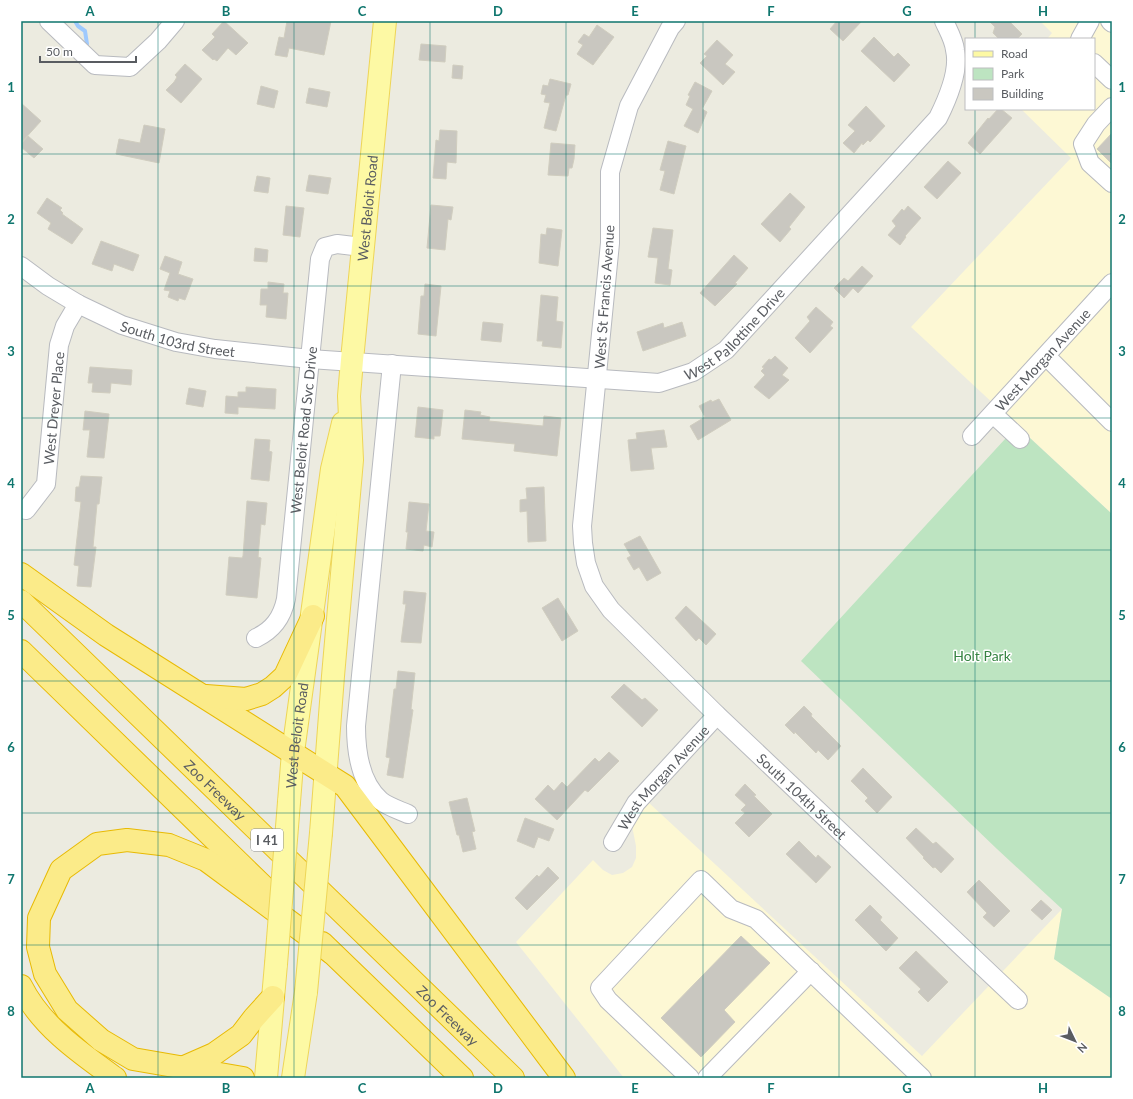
<svg xmlns="http://www.w3.org/2000/svg" width="1133" height="1099" viewBox="0 0 1133 1099" font-family="Lato,sans-serif">
  <rect width="100%" height="100%" fill="#ecebe0"/>
  <g fill="#fdf8d4">
    <polygon points="1040,21 1112,21 1112,514 911,327 1071,158 1021,109 1094,109 1094,39 1047,39 1052,33"/>
    <polygon points="648,802 922,1056 1062,909 1054,959 1112,999 1112,1078 624,1078 516,942 593,860 603,870 612,875 623,873 632,867 636,858 636,846 632,826 635,817"/>
  </g>
  <polygon fill="#bde4c1" points="1017,426 1112,514 1112,999 1054,959 1062,909 997,849 801,661"/>
  <g fill="none" stroke-linecap="round" stroke-linejoin="round">
    <polyline stroke="#9fc9fd" stroke-width="4" points="75,21 78,26 85,31 87,44"/>
  </g>
  <g fill="#c9c7c0" stroke="#d0cdbf">
    <polygon points="224,21 248,43 236,55 228,48 217,61 214,59 213,60 202,50 215,37 212,34"/>
    <polygon points="287,21 331,21 324,55 289,48 287,57 275,55 279,37 284,38"/>
    <polygon points="837,21 862,21 843,41 830,29"/>
    <polygon points="989,21 1009,21 1022,34 1017,39 999,39 993,33 995,27"/>
    <polygon points="597,25 614,37 593,65 577,54 583,45 578,42 584,34 589,37"/>
    <polygon points="874,37 894,57 898,53 910,65 894,82 861,51"/>
    <polygon points="717,40 733,55 725,64 735,72 723,85 700,63 707,56 704,54"/>
    <polygon points="421,44 446,46 445,62 419,60"/>
    <polygon points="185,64 202,79 181,103 166,90 174,82 177,77 175,75"/>
    <polygon points="453,65 463,66 462,79 452,78"/>
    <polygon points="550,79 571,84 568,95 566,95 556,131 544,128 550,103 544,102 546,95 541,94 543,85 548,86"/>
    <polygon points="695,82 712,91 702,109 707,112 698,133 684,126 693,109 686,105 690,96 688,95"/>
    <polygon points="261,86 278,91 274,108 257,104"/>
    <polygon points="309,88 330,92 327,107 306,103"/>
    <polygon points="21,103 41,121 21,143"/>
    <polygon points="866,106 885,126 870,142 868,140 863,145 862,143 854,153 843,143 855,131 848,125"/>
    <polygon points="998,109 1001,109 1012,118 980,154 968,143 988,118 989,119"/>
    <polygon points="144,125 165,129 159,163 116,154 119,139 140,143"/>
    <polygon points="440,130 457,131 456,163 447,162 446,179 433,178 436,140 439,141"/>
    <polygon points="1112,133 1112,164 1097,149"/>
    <polygon points="28,136 43,149 34,158 21,147 21,144"/>
    <polygon points="668,141 686,146 674,194 660,190 665,171 660,170"/>
    <polygon points="551,143 575,145 574,159 572,168 569,168 568,176 548,175"/>
    <polygon points="948,161 961,173 937,199 924,187"/>
    <polygon points="309,175 331,178 328,194 306,191"/>
    <polygon points="257,176 270,178 268,193 254,191"/>
    <polygon points="790,193 805,207 789,227 791,229 780,242 761,224"/>
    <polygon points="47,198 62,208 60,210 63,213 62,214 83,229 72,244 48,229 51,223 37,213"/>
    <polygon points="431,205 453,207 451,220 448,219 445,250 427,248"/>
    <polygon points="286,206 304,208 300,237 283,235"/>
    <polygon points="908,206 921,218 905,236 906,237 900,245 888,235 896,226 892,221 902,209 904,211"/>
    <polygon points="547,228 562,230 558,266 539,263 541,234 546,235"/>
    <polygon points="653,228 673,230 668,269 672,270 670,285 655,283 658,258 648,257"/>
    <polygon points="101,241 139,255 133,271 114,264 112,271 92,264"/>
    <polygon points="255,248 268,250 267,262 254,261"/>
    <polygon points="734,255 748,268 735,283 737,284 715,306 700,293"/>
    <polygon points="165,256 182,262 178,274 193,279 185,300 179,298 178,301 168,297 170,291 164,290 170,273 160,269"/>
    <polygon points="862,266 873,276 858,293 853,288 844,298 834,288 844,278 848,281"/>
    <polygon points="268,282 284,284 283,293 288,293 286,319 266,317 267,305 260,305 261,289 268,289"/>
    <polygon points="425,284 441,286 436,336 418,334 421,296 424,296"/>
    <polygon points="541,295 558,297 556,321 563,322 561,348 542,346 543,341 537,341"/>
    <polygon points="816,307 833,322 830,326 833,328 810,353 795,338 810,321 807,317"/>
    <polygon points="483,322 503,324 501,342 481,340"/>
    <polygon points="682,322 686,336 643,351 637,332 663,323 664,328"/>
    <polygon points="775,356 788,368 782,375 789,380 769,399 754,387 765,375 761,371 764,368 762,367 769,359 771,360"/>
    <polygon points="90,367 132,370 131,385 111,383 110,393 92,392 93,383 88,383"/>
    <polygon points="246,387 276,389 275,409 238,407 238,414 225,413 226,396 238,397 238,392 246,392"/>
    <polygon points="189,388 206,391 203,407 186,404"/>
    <polygon points="719,399 731,420 698,440 690,426 705,417 699,406 711,400 712,402"/>
    <polygon points="418,407 443,410 440,436 434,436 434,439 415,437"/>
    <polygon points="465,410 481,412 480,415 490,417 489,421 543,426 544,416 561,418 557,456 514,451 515,444 462,439"/>
    <polygon points="85,411 109,414 104,458 87,457 90,430 83,430"/>
    <polygon points="664,430 667,447 651,448 654,469 631,471 628,440 637,439 636,433"/>
    <polygon points="255,439 270,440 269,451 272,452 269,481 251,479"/>
    <polygon points="81,476 102,477 99,504 97,504 93,547 96,547 91,587 77,586 79,566 74,565 81,502 75,501 76,487 79,487"/>
    <polygon points="544,487 546,541 528,542 527,511 520,512 520,500 527,499 526,488"/>
    <polygon points="247,501 267,503 265,525 261,524 258,557 261,558 257,598 226,595 229,557 242,558 243,556"/>
    <polygon points="409,502 429,504 426,531 434,532 432,547 424,545 423,551 406,549 408,532 406,532"/>
    <polygon points="640,536 661,573 647,581 639,567 634,570 627,558 631,556 624,544"/>
    <polygon points="404,591 426,593 421,643 401,642 406,604 403,604"/>
    <polygon points="558,598 578,631 562,641 542,608"/>
    <polygon points="686,606 716,634 706,645 699,638 696,641 675,618"/>
    <polygon points="398,671 415,673 411,709 413,710 403,778 387,775 390,758 386,757 394,689 396,689"/>
    <polygon points="624,684 642,700 645,698 658,710 642,727 611,697"/>
    <polygon points="804,706 812,714 811,716 841,746 828,760 818,750 816,753 795,732 794,734 785,725"/>
    <polygon points="609,752 619,761 588,792 585,790 557,820 535,799 548,785 554,791 562,782 567,787 595,758 599,762"/>
    <polygon points="863,768 892,797 877,813 865,801 868,798 851,781"/>
    <polygon points="745,784 756,795 754,796 772,814 749,837 735,823 745,813 741,810 746,805 735,795"/>
    <polygon points="467,798 475,831 472,832 476,849 463,852 459,835 457,835 449,802"/>
    <polygon points="525,818 554,829 549,841 538,837 534,848 517,841"/>
    <polygon points="916,828 933,844 936,842 954,859 941,873 935,867 933,868 923,858 924,857 906,838"/>
    <polygon points="799,841 816,858 818,855 831,867 816,883 786,854"/>
    <polygon points="548,867 559,878 527,910 515,898 537,875 539,877"/>
    <polygon points="979,880 1010,911 994,927 983,917 987,913 967,892"/>
    <polygon points="1041,900 1052,910 1042,920 1031,910"/>
    <polygon points="870,905 882,917 880,920 898,938 886,951 855,920"/>
    <polygon points="741,936 770,963 724,1010 735,1022 701,1057 661,1018"/>
    <polygon points="916,951 948,982 928,1002 918,992 921,989 899,968"/>
  </g>
  <g fill="none" stroke-linecap="round" stroke-linejoin="round">
    <g stroke="#b8babf" stroke-width="20">
      <g id="minor">
        <polyline points="49,21 95,65 130,67 158,41 175,21"/>
        <path id="s1" d="M676 21 670 28 629 106 610 172V243L582 526 583 543 586 563 594 586 611 610 717 715 1018 1000"/>
        <polyline points="1110,21 1112,23"/>
        <polyline points="1080,39 1090,21"/>
        <polyline points="1094,63 1112,80"/>
        <polyline points="1112,107 1096,124 1083,144 1090,163 1112,183"/>
        <path id="s2" d="M21 266 48 286 78 304 122 325 176 342 215 349 310 359 659 383 693 372 726 350 938 118C947 100 960 71 955 50 954 40 948 30 944 21"/>
        <polyline points="1046,356 1112,422"/>
        <path d="M392 364 356 726C356 751 360 783 381 801 389 807 399 810 408 814"/>
        <polyline points="993,414 1020,439"/>
        <path id="s3" d="M972 436 1112 283"/>
        <path id="s4" d="M26 510 46 484 59 345 65 326 78 304"/>
        <path id="s5" d="M256 638C273 630 282 618 286 599L320 259 325 247 337 244 362 247"/>
        <path id="s6" d="M613 842 636 803 717 715"/>
        <polyline points="690,1078 608,1000 600,988 701,880 731,909 756,919 922,1078"/>
        <polyline points="707,1078 811,971"/>
      </g>
    </g>
    <g stroke="#eed557" stroke-width="24">
      <g id="major">
        <path id="s7" d="M289 802 293 752 332 469 343 423"/>
        <path id="s8" d="M321 833 333 676 352 460 349 396 352 360 385 21"/>
        <polyline points="266,1078 276,964"/>
        <polyline points="293,1078 306,992"/>
      </g>
    </g>
    <g stroke="#e8ba04" stroke-width="24">
      <g id="highway">
        <polyline points="21,574 106,635 345,786 564,1078"/>
        <path id="s9" d="M21 601 513 1078"/>
        <polyline points="21,651 271,894"/>
        <polyline points="206,696 246,699 262,694 273,687 285,676 313,616"/>
        <polyline points="322,943 462,1078"/>
        <path d="M21 986C41 1026 80 1053 115 1078"/>
        <polyline points="182,1068 214,1054 241,1035 254,1018 273,997"/>
        <polyline points="243,1078 133,1059 101,1040 67,1010 45,974 38,947 39,918 61,870 97,844 127,840 169,845 206,860 332,953"/>
      </g>
    </g>
    <use href="#minor" stroke="#fff" stroke-width="18"/>
    <use href="#major" stroke="#fdf9a4" stroke-width="22"/>
    <use href="#highway" stroke="#fbeb89" stroke-width="22"/>
    <g stroke="#eed557" stroke-width="24" stroke-linecap="butt">
      <g id="major-bridge">
        <polyline points="276,964 289,802"/>
        <polyline points="306,992 321,833"/>
      </g>
    </g>
    <use href="#major-bridge" stroke="#fdf9a4" stroke-width="22"/>
  </g>
  <path fill="none" stroke="#0f766e" stroke-width="1" stroke-opacity="0.55" d="M158 21V1078M294 21V1078M430 21V1078M566 21V1078M703 21V1078M839 21V1078M975 21V39M975 109V1078M21 154H1112M21 286H1112M21 418H1112M21 550H1112M21 681H1112M21 813H1112M21 945H1112"/>
  <g text-anchor="middle" dominant-baseline="central" stroke-width="3" stroke-linejoin="round" paint-order="stroke">
    <rect fill="#fff" stroke="#8b8d90" stroke-width="1" x="251" y="829" width="32" height="22" rx="3"/>
    <g font-size="13" font-weight="bold" fill="#595c61">
      <text x="267" y="840">I 41</text>
    </g>
    <g font-size="14" fill="#595c61" stroke="#fff">
      <text stroke="none"><textPath href="#s8" startOffset="627">West Beloit Road</textPath></text>
      <text transform="translate(604 297) rotate(-86)">West St Francis Avenue</text>
      <text stroke="none"><textPath href="#s2" startOffset="751">West Pallottine Drive</textPath></text>
      <text stroke="none"><textPath href="#s2" startOffset="175">South 103rd Street</textPath></text>
      <text stroke="none"><textPath href="#s3" startOffset="104">West Morgan Avenue</textPath></text>
      <text stroke="none"><textPath href="#s4" startOffset="109">West Dreyer Place</textPath></text>
      <text stroke="none"><textPath href="#s5" startOffset="221">West Beloit Road Svc Drive</textPath></text>
      <text stroke="none"><textPath href="#s7" startOffset="67">West Beloit Road</textPath></text>
      <text stroke="none"><textPath href="#s6" startOffset="82">West Morgan Avenue</textPath></text>
      <text stroke="none"><textPath href="#s9" startOffset="271">Zoo Freeway</textPath></text>
      <text stroke="none"><textPath href="#s1" startOffset="879">South 104th Street</textPath></text>
      <text stroke="none"><textPath href="#s9" startOffset="595">Zoo Freeway</textPath></text>
    </g>
    <g font-size="14" fill="#368342" stroke="#fff">
      <text x="982" y="655">Holt Park</text>
    </g>
  </g>
  <rect width="1133" height="1099" fill="none" stroke="#ffffff" stroke-width="44"/>
  <rect x="965" y="38" width="130" height="72" fill="#ffffff" stroke="#bdbec0"/>
  <rect x="973" y="51" width="20" height="6" fill="#fdf9a4" stroke="#bdbec0"/>
  <text x="1001" y="58" font-size="12" fill="#595c61">Road</text>
  <rect x="973" y="68" width="20" height="12" fill="#bde4c1" stroke="#bdbec0"/>
  <text x="1001" y="78" font-size="12" fill="#595c61">Park</text>
  <rect x="973" y="88" width="20" height="12" fill="#c9c7c0" stroke="#bdbec0"/>
  <text x="1001" y="98" font-size="12" fill="#595c61">Building</text>
  <g transform="translate(1075 1041) rotate(133)" stroke="#ffffff" stroke-width="3" paint-order="stroke">
  <path d="M0-3L7 15L0 10L-7 15Z" fill="#595c61"/>
  <text y="-6" font-size="11" font-weight="bold" text-anchor="middle" fill="#595c61">N</text>
  </g>
  <path d="M40 56v6h96v-6" fill="none" stroke="#595c61" stroke-width="2"/>
  <text x="46" y="56" font-size="12" fill="#595c61" stroke="#ffffff" stroke-width="3" paint-order="stroke">50 m</text>
  <rect x="22" y="22" width="1089" height="1055" fill="none" stroke="#0f766e" stroke-width="1.5"/>
  <g font-size="13" text-anchor="middle" font-weight="bold" fill="#0f766e">
    <text x="90" y="16">A</text>
    <text x="226" y="16">B</text>
    <text x="362" y="16">C</text>
    <text x="498" y="16">D</text>
    <text x="635" y="16">E</text>
    <text x="771" y="16">F</text>
    <text x="907" y="16">G</text>
    <text x="1043" y="16">H</text>
    <text x="11" y="92">1</text>
    <text x="1122" y="92">1</text>
    <text x="11" y="224">2</text>
    <text x="1122" y="224">2</text>
    <text x="11" y="356">3</text>
    <text x="1122" y="356">3</text>
    <text x="11" y="488">4</text>
    <text x="1122" y="488">4</text>
    <text x="11" y="620">5</text>
    <text x="1122" y="620">5</text>
    <text x="11" y="752">6</text>
    <text x="1122" y="752">6</text>
    <text x="11" y="884">7</text>
    <text x="1122" y="884">7</text>
    <text x="11" y="1016">8</text>
    <text x="1122" y="1016">8</text>
    <text x="90" y="1093">A</text>
    <text x="226" y="1093">B</text>
    <text x="362" y="1093">C</text>
    <text x="498" y="1093">D</text>
    <text x="635" y="1093">E</text>
    <text x="771" y="1093">F</text>
    <text x="907" y="1093">G</text>
    <text x="1043" y="1093">H</text>
  </g>
</svg>
